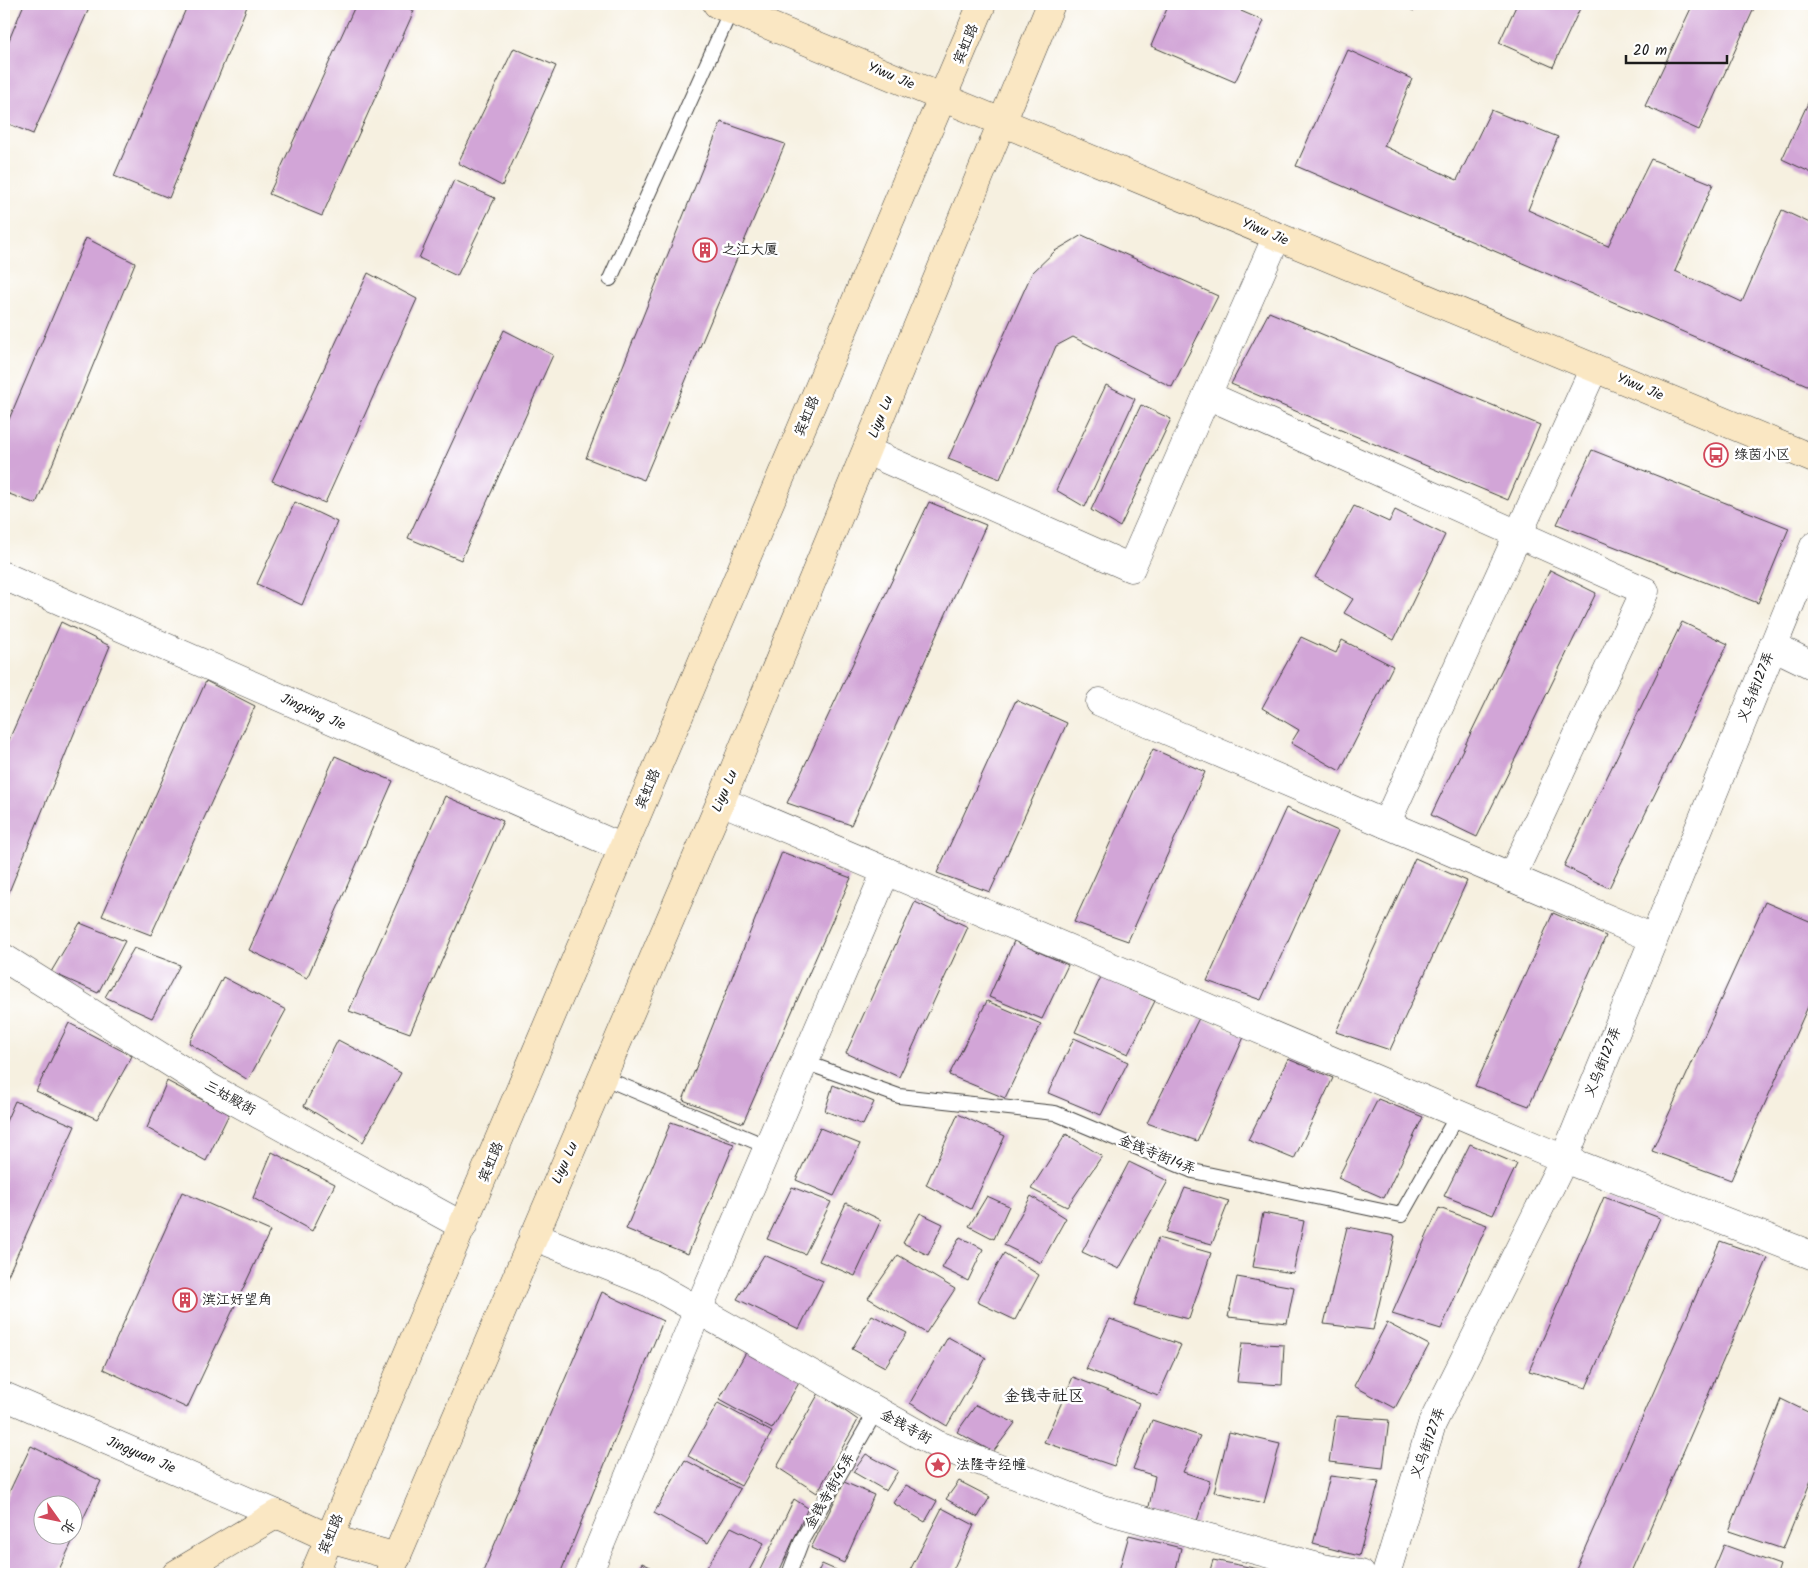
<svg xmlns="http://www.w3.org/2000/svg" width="1818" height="1578" viewBox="0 0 1818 1578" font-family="Kalam,'LXGW WenKai TC',sans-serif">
  <rect width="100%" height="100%" fill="#fff"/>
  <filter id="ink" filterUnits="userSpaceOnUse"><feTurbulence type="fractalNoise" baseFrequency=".02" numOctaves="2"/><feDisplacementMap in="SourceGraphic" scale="10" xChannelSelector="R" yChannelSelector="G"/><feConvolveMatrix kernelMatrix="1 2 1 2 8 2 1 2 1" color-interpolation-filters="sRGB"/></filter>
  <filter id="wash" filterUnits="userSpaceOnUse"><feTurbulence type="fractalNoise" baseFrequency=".0096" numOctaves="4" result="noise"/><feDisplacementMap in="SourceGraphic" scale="20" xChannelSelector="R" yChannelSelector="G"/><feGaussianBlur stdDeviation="1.12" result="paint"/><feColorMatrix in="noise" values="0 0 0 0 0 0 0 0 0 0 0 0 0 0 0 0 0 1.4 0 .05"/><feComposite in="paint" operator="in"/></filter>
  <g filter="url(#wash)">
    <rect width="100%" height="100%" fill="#f6f0e0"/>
    <g id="blocks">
      <g fill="#d2a5d7" fill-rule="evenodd">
        <polygon points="24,4 91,4 33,134 4,122 4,52"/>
        <polygon points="188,4 248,4 169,198 114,176"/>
        <polygon points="356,4 400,4 414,11 322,216 269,194"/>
        <polygon points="1169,4 1244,4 1241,11 1264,21 1235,82 1151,46"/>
        <polygon points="1398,4 1418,4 1414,11"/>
        <polygon points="1517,4 1582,4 1553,67 1499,43"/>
        <polygon points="1693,4 1756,4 1699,130 1645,106"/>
        <polygon points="514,48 556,66 502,186 458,163"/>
        <polygon points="1348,50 1412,79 1384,146 1457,180 1491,110 1558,137 1528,210 1608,246 1651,159 1713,184 1675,271 1742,302 1782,210 1814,225 1814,388 1296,166"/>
        <polygon points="1814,90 1814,174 1782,159"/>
        <polygon points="721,122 785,144 644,480 586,458"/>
        <polygon points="454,180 495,198 457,276 419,258"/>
        <polygon points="1082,235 1218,296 1172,387 1073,337 1056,346 1000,479 948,459 1032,273 1055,251"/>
        <polygon points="86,238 135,263 36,504 4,492 4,431"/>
        <polygon points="368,273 417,299 325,503 272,481"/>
        <polygon points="1269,312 1540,425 1508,500 1231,384"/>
        <polygon points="504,330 553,355 461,560 408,538"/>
        <polygon points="1106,385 1135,399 1085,507 1056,490"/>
        <polygon points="1141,405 1171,419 1120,527 1091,510"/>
        <polygon points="1592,450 1789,528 1758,603 1557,524"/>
        <polygon points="295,502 337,522 302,605 257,584"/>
        <polygon points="929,502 986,525 851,825 787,803"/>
        <polygon points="1354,506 1389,522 1395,510 1445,535 1394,640 1344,613 1353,599 1315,577"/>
        <polygon points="1550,570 1596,593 1477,837 1431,815"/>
        <polygon points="61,622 110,646 4,904 4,751"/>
        <polygon points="1682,622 1728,644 1609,888 1564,866"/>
        <polygon points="1301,637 1336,653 1342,640 1393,666 1340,771 1291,743 1299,730 1262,708"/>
        <polygon points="206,681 255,706 151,935 102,916"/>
        <polygon points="1016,700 1067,723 990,892 937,873"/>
        <polygon points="1153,749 1205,772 1128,941 1074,922"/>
        <polygon points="335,756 393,781 307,978 249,950"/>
        <polygon points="445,796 503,821 410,1033 349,1011"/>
        <polygon points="1286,808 1338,831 1261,1000 1207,981"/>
        <polygon points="782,852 851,878 743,1123 683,1100"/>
        <polygon points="1415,858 1467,881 1390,1050 1336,1032"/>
        <polygon points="915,902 968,927 899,1077 846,1053"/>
        <polygon points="1765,902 1814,923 1814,993 1731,1180 1652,1151"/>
        <polygon points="1553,913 1606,936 1529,1106 1475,1086"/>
        <polygon points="80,923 125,941 98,993 51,972"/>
        <polygon points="1014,941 1068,965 1042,1019 989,997"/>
        <polygon points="134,948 180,965 152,1018 105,997"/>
        <polygon points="223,977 286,1010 248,1080 189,1043"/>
        <polygon points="1101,977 1155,1001 1128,1054 1075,1032"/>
        <polygon points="987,1001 1041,1024 1005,1098 949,1075"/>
        <polygon points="1199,1018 1244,1037 1197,1141 1147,1123"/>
        <polygon points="69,1023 132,1056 97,1119 36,1091"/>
        <polygon points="1074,1038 1128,1062 1101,1115 1048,1093"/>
        <polygon points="338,1040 401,1073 363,1142 304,1106"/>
        <polygon points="1288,1059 1333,1078 1294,1159 1248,1140"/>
        <polygon points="167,1081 229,1114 206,1161 147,1128"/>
        <polygon points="833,1085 874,1102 863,1125 825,1111"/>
        <polygon points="1378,1099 1423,1117 1384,1198 1338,1178"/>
        <polygon points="15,1101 75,1126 4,1284 4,1126"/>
        <polygon points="958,1114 1005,1136 971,1209 926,1185"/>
        <polygon points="671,1122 734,1144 688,1254 626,1229"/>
        <polygon points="820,1128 860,1144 834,1196 796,1180"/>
        <polygon points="1066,1134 1102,1156 1067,1207 1031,1189"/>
        <polygon points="1470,1144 1517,1164 1493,1215 1444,1196"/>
        <polygon points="272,1152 335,1184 312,1231 253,1198"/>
        <polygon points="1129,1162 1168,1181 1119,1269 1082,1252"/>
        <polygon points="792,1187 831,1202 805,1254 767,1239"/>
        <polygon points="1185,1188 1229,1201 1212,1244 1166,1232"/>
        <polygon points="182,1192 270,1231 187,1408 103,1369"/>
        <polygon points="987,1196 1009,1206 994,1239 969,1226"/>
        <polygon points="1031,1196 1066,1218 1041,1263 1004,1245"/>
        <polygon points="1604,1197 1660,1218 1586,1388 1529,1371"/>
        <polygon points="846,1203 881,1220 855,1276 819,1261"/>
        <polygon points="1439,1208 1487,1225 1441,1329 1392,1314"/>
        <polygon points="920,1213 943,1224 928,1255 903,1243"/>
        <polygon points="1263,1213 1304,1221 1293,1273 1253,1267"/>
        <polygon points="1347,1227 1395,1236 1373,1330 1324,1324"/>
        <polygon points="960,1237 983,1249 968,1281 942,1268"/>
        <polygon points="1158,1238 1211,1253 1189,1319 1134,1305"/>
        <polygon points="1720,1241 1768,1258 1630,1574 1574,1573"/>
        <polygon points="1004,1253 1039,1275 1015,1320 977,1302"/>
        <polygon points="764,1255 823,1281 799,1329 737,1299"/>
        <polygon points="898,1255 955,1289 926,1333 868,1298"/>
        <polygon points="1237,1277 1294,1287 1287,1323 1228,1317"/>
        <polygon points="602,1292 663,1321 560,1574 482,1574"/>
        <polygon points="872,1315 907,1333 885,1367 852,1349"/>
        <polygon points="1110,1319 1181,1345 1158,1396 1086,1369"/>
        <polygon points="1387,1323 1429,1345 1395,1408 1354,1386"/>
        <polygon points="948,1337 986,1358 947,1426 910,1403"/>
        <polygon points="1242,1343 1284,1345 1282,1385 1237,1382"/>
        <polygon points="749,1347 803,1376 772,1429 719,1400"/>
        <polygon points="1073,1377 1139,1403 1114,1466 1044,1442"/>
        <polygon points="819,1393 858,1420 817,1493 777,1467"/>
        <polygon points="1781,1399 1814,1415 1814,1473 1783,1549 1729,1531"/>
        <polygon points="718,1403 772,1432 741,1486 688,1456"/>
        <polygon points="976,1405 1015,1423 993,1452 957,1432"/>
        <polygon points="1336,1416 1389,1420 1383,1468 1329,1462"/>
        <polygon points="1152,1420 1200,1436 1183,1472 1210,1481 1196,1524 1148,1512 1155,1476 1133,1469"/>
        <polygon points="1229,1432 1280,1444 1264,1503 1214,1492"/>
        <path d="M31 1446 101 1481 57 1574H4V1503ZM42 1506H72V1536H42Z"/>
        <polygon points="866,1454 898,1471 886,1491 853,1472"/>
        <polygon points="685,1460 740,1489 708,1543 654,1513"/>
        <polygon points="1330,1476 1379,1482 1359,1556 1313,1544"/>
        <polygon points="959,1481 990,1497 978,1517 946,1499"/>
        <polygon points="844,1482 874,1495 844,1563 811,1548"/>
        <polygon points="906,1485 937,1501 925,1522 893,1503"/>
        <polygon points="794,1499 808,1508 778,1574 758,1574"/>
        <polygon points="942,1508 974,1525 951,1574 908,1574"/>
        <polygon points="731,1527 764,1543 747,1574 703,1574"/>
        <polygon points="1129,1535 1181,1548 1175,1574 1118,1574"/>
        <polygon points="1724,1545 1780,1565 1777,1574 1712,1574"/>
        <polygon points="1213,1560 1279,1573 1279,1574 1209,1574"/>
        <polygon points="642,1563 665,1574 636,1574"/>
        <polygon points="822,1564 845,1574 817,1574"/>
      </g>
    </g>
  </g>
  <g filter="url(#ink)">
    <use href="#blocks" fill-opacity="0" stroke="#3d3c39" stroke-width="1"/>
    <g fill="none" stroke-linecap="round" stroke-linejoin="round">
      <g stroke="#3d3c39" stroke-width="16">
        <g id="lane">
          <polyline points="610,279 731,10"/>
          <polyline points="804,1062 899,1096 1055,1113 1193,1171 1401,1215 1458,1114"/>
          <polyline points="602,1077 768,1147"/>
          <polyline points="789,1574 802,1540 876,1411"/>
        </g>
      </g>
      <g stroke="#3d3c39" stroke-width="29">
        <g id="street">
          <polyline points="1277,236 1207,395 1645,591 1511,878"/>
          <polyline points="867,451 1131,568 1207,395"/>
          <polyline points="4,576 623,848"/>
          <polyline points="1773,646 1814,666"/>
          <polyline points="1100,702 1653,938"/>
          <polyline points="721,801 1564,1159 1814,1256"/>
          <polyline points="1386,824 1594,368"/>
          <polyline points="4,958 211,1088 463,1226"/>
          <polyline points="533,1236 650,1283 936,1444 1102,1509 1322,1568 1361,1574"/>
          <polyline points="4,1396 277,1514"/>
          <polyline points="588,1574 698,1310 886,871"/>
          <polyline points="1386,1574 1432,1424 1564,1159 1814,546"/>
        </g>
      </g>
      <g stroke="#3d3c39" stroke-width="29">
        <g id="secondary">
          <polyline points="717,4 1814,459"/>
          <polyline points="176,1574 277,1514 329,1538 397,1557"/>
          <polyline points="314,1574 982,4"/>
          <polyline points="389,1574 721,801 1051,4"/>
        </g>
      </g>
      <use href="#lane" stroke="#fff" stroke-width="14"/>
      <use href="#street" stroke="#fff" stroke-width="28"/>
      <use href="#secondary" stroke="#fae7c3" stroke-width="28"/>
    </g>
  </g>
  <defs>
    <g id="building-ring" transform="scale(1.25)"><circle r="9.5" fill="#fff" stroke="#d1495b" stroke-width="1.5"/><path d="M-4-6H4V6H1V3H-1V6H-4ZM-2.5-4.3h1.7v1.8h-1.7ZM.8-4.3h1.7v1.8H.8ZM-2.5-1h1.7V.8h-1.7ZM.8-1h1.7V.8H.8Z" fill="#d1495b"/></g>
    <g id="bus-ring" transform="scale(1.25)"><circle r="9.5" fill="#fff" stroke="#d1495b" stroke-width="1.5"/><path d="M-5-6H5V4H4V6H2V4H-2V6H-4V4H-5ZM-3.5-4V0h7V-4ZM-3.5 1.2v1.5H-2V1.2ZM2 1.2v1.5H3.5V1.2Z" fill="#d1495b"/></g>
    <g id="sight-ring" transform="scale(1.25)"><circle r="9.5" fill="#fff" stroke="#d1495b" stroke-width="1.5"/><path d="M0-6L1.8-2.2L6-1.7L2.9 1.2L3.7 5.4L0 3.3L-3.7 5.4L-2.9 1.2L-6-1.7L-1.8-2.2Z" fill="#d1495b"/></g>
  </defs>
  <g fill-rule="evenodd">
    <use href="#building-ring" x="705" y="250"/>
    <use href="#bus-ring" x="1716" y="455"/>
    <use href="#building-ring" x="185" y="1300"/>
    <use href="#sight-ring" x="938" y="1465"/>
  </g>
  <g text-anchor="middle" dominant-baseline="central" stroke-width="5" stroke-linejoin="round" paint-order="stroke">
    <g font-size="14" fill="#1c1c1c" stroke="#fff">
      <text transform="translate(966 44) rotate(-67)">宾虹路</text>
      <text transform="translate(891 76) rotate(23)">Yiwu Jie</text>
      <text transform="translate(1265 232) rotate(23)">Yiwu Jie</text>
      <text transform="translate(1640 387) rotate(23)">Yiwu Jie</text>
      <text transform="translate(807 416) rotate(-67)">宾虹路</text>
      <text transform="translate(881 417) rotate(-68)">Liyu Lu</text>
      <text transform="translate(1756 687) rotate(-68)">义乌街127弄</text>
      <text transform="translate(313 712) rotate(24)">Jingxing Jie</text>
      <text transform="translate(648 789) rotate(-67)">宾虹路</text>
      <text transform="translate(725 791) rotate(-67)">Liyu Lu</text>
      <text transform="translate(1603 1062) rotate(-68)">义乌街127弄</text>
      <text transform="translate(230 1098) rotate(29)">三姑殿街</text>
      <text transform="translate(1157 1155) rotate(22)">金钱寺街14弄</text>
      <text transform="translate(491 1162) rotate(-67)">宾虹路</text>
      <text transform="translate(565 1163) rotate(-66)">Liyu Lu</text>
      <text transform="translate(906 1427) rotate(29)">金钱寺街</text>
      <text transform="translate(1428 1443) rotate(-70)">义乌街127弄</text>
      <text transform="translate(141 1455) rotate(23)">Jingyuan Jie</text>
      <text transform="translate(830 1491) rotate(-60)">金钱寺街45弄</text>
      <text transform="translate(331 1534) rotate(-67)">宾虹路</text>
    </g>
    <g font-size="14" fill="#1c1c1c" stroke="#fff" text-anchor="start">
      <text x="722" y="250">之江大厦</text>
      <text x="1734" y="455">绿茵小区</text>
      <text x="202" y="1300">滨江好望角</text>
      <text x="956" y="1465">法隆寺经幢</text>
    </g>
    <g font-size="16" fill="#1c1c1c" stroke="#fff">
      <text x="1044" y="1396">金钱寺社区</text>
    </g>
  </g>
  <rect width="1818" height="1578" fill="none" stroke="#fff" stroke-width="20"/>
  <g transform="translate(58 1520) rotate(123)"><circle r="24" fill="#ffffff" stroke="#a4a4a4"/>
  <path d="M0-4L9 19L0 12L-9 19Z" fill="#d1495b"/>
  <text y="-8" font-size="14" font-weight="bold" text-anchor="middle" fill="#1c1c1c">北</text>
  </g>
  <path d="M1626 55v8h101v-8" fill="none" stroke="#1c1c1c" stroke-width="2.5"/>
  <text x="1633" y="55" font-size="15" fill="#1c1c1c" stroke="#ffffff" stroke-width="4" paint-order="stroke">20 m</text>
</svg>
